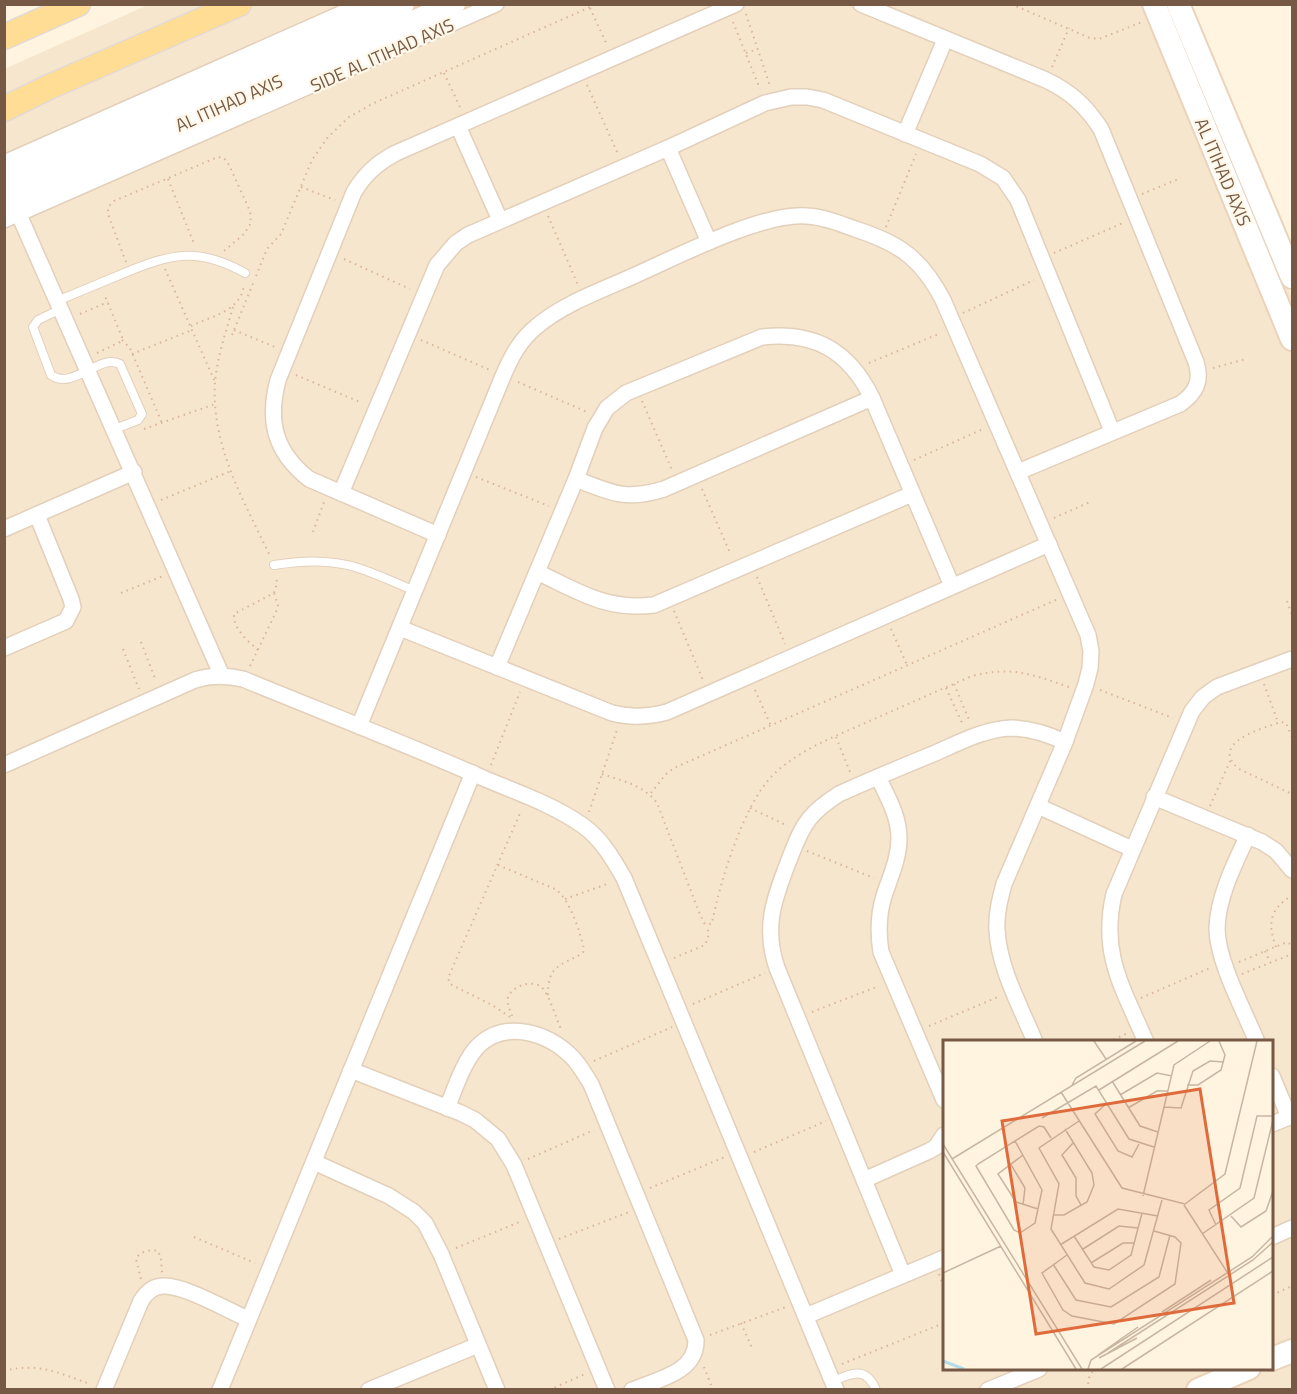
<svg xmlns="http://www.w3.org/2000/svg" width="1297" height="1394" viewBox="0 0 1297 1394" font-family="'Titillium Web',sans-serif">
  <rect width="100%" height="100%" fill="#fef4df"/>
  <path fill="#f6e6cd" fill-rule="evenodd" d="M148 5H1172L1292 297V1389H5L4 69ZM944 1042H1272V1368H944Z"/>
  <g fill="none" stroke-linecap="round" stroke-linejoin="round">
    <g stroke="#e2d0bb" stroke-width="10">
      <g id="lane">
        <path d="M57 301C79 292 100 283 122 274 170 254 197 246 245 273"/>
        <path d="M61 309 38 320 33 327 51 375C72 391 100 353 120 364L142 414 138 420 115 429"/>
        <path d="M274 565C302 561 331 559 358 568 377 574 396 583 415 591"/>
        <path d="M833 1381C852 1373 866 1366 876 1390"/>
      </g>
    </g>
    <g stroke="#e2d0bb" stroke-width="18">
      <g id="street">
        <path d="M861 4 1046 80C1071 92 1086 106 1101 129L1196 362C1202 381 1196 393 1180 404L1018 472"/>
        <polyline points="458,126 500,220"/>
        <polyline points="905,134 945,40"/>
        <polyline points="668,148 709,242"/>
        <polyline points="4,163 363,4"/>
        <polyline points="9,192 222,676"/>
        <polyline points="4,220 496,4"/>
        <path d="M576 479C611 493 626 501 664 489L872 398"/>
        <polyline points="341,493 437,265 456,243 468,235 668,148 765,103 791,97 807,97 823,100 980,164 1003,178 1018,200 1112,431"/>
        <polyline points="4,529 134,472"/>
        <path d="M438 535 309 479C275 452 267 422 278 380L354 192C365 174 377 163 396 153L736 4"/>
        <path d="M537 572C578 591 606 611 654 605L912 494"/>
        <path d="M400 628 612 713C631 718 648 717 667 712L1049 544"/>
        <polyline points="4,648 66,621 73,607 71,599 37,515"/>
        <path d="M497 667 576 479 595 428 607 408 626 393 762 337C815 331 849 351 872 398L952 586"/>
        <path d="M359 726 503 376C511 357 520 340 536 327 565 302 606 289 640 273 680 255 764 212 807 216 823 217 839 223 855 229 899 243 921 258 943 300L1088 635 1091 651 1090 668 1086 684 1065 742 1004 884C1000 899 996 914 997 930 999 969 1021 1007 1035 1042"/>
        <path d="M4 765 195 680C211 675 226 675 243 679 323 712 404 743 483 778 516 792 552 804 582 825 601 838 613 859 624 878L836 1390"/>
        <path d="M878 777C887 796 899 816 899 838 899 859 890 877 884 896 878 915 878 933 881 952L944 1100"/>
        <polyline points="1154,797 1262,842 1276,851 1292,870"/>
        <polyline points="1038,806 1132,849"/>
        <path d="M1248 835C1235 863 1218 896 1217 928 1217 961 1244 1010 1257 1042"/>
        <path d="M1146 1042C1123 988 1100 954 1114 894L1192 711 1203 697 1217 687 1292 659"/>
        <polyline points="351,1070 461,1113 475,1120 498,1139 514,1165 607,1390"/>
        <polyline points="1272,1076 1289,1117"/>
        <path d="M447 1108C455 1089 463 1062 478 1046 506 1019 548 1033 572 1057 580 1065 585 1075 591 1084L696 1340C697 1373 656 1380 632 1390"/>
        <polyline points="1272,1124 1292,1116"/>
        <polyline points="314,1162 389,1196 414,1212 425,1223 441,1254 497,1390"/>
        <polyline points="864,1180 929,1151 936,1147 944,1135"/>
        <polyline points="1272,1237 1292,1228"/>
        <path d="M903 1275 777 968C763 927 774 899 789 860 795 845 800 830 810 818 818 808 828 801 839 794 870 780 901 767 933 754 958 743 984 729 1011 728 1031 728 1048 734 1065 742"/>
        <polyline points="806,1316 944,1258"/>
        <path d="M104 1390 141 1301C146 1293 153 1286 163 1286 182 1284 229 1311 248 1319"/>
        <polyline points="220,1390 473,773"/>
        <polyline points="369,1390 478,1345"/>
        <polyline points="988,1390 1039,1369"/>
      </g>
    </g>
    <g stroke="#ead3ba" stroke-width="26">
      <g id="secondary">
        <polyline points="1154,4 1292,339"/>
        <polyline points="1178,4 1292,277"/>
        <polyline points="4,180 403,4"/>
        <polyline points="4,203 454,4"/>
        <polyline points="1272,1359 1292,1351"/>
        <polyline points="1198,1390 1249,1368"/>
      </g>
    </g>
    <g stroke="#e1dad6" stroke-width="27">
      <g id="primary">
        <polyline points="4,37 78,4"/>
        <polyline points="4,109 49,87 239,4"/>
      </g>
    </g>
    <g stroke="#dab598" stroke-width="2" stroke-dasharray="1.5 4.5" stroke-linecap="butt">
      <polyline points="1011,4 1090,38 1099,39 1142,22"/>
      <polyline points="590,8 607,45"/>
      <polyline points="746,14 770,86"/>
      <polyline points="733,22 760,89"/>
      <polyline points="746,53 758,49"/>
      <polyline points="1052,67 1069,28"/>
      <polyline points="444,73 461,109"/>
      <polyline points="587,85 618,154"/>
      <polyline points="168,179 195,246"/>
      <polyline points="301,187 335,200"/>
      <polyline points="1142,194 1181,178"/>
      <polyline points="548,216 578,285"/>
      <polyline points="886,227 916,154"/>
      <polyline points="1054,253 1123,223"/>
      <polyline points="344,259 410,289"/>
      <path d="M126 262 109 217C107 209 108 206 114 201L218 157 224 158 229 165 250 211 251 223 244 234 224 251"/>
      <polyline points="165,269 215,382"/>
      <polyline points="256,276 267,249 281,234 312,160 328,137 349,117 374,103 597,4"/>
      <path d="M233 307C226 332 217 357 215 383 211 446 244 501 270 556"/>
      <polyline points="963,313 1034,280"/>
      <polyline points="80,314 108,302"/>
      <path d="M191 326C212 316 241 311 244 285"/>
      <polyline points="234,330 275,347"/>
      <polyline points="232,335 254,281"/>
      <polyline points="122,340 130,348 162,423"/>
      <polyline points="421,340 490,370"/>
      <polyline points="97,353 120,342 122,337 104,294"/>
      <polyline points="132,354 192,330"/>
      <polyline points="869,363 941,333"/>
      <polyline points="1213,368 1246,359"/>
      <polyline points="296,375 362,403"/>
      <polyline points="518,382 587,412"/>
      <polyline points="642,401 672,470"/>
      <polyline points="144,429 215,404"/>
      <polyline points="914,460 983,429"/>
      <polyline points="476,477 549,506"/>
      <polyline points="702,489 731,555"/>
      <polyline points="161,500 231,471"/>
      <polyline points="1054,518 1090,502"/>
      <polyline points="313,532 324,502"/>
      <polyline points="757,577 785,644"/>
      <polyline points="121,593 163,576"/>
      <polyline points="1287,601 1292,615"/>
      <polyline points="674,611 703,680"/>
      <polyline points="891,629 907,665"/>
      <polyline points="141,642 156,681"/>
      <polyline points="123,649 139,689"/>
      <path d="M258 650C248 641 233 629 234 614L274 593 277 583 276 576"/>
      <polyline points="250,666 276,612 278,605 274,593"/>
      <polyline points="954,684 970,722"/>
      <polyline points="1264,684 1278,722"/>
      <polyline points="946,688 963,725"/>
      <polyline points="755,690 771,726"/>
      <polyline points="1100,690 1173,718"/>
      <polyline points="836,737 850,772"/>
      <path d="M1292 737 1286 723 1281 722C1263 728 1208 743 1239 769L1292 794"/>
      <polyline points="491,765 520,692"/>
      <path d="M602 774C622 781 644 785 657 803L699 912 704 923 708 925 712 923C720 882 743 806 772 776 797 751 831 738 863 724 899 708 935 692 972 676 1012 666 1031 674 1069 687"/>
      <polyline points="651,793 665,775 674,768 1058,599"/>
      <polyline points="1210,806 1231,759"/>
      <polyline points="750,808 788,826"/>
      <polyline points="589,812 617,730"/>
      <polyline points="807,851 874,878"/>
      <path d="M498 865 555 889C570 899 580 932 584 949L583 953C561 966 547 964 548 997"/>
      <polyline points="565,899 610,883"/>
      <path d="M1276 947C1267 922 1270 910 1292 895"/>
      <polyline points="1265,951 1270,962"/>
      <polyline points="674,958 705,945 708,938 708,926"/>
      <polyline points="1239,962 1287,942 1292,945"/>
      <polyline points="1242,974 1292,954"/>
      <polyline points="1141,998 1210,968"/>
      <polyline points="693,1004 765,973"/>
      <polyline points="812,1012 879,986"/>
      <path d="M512 1016C510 1010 507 1004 508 998 511 986 531 980 540 986 549 992 556 1019 561 1029"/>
      <polyline points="510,1017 492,1005 450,984 448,978 521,811"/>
      <polyline points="929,1026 998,997"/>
      <polyline points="1108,1042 1128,1033"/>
      <polyline points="594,1061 672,1027"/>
      <polyline points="754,1152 826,1121"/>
      <polyline points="528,1159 594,1130"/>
      <polyline points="650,1188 725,1157"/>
      <polyline points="194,1237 255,1263"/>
      <polyline points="559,1239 629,1212"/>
      <polyline points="456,1248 522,1221"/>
      <polyline points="939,1274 944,1288"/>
      <path d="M141 1279 136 1259C139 1252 150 1249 158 1251L161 1258 162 1273"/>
      <polyline points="1272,1295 1292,1286"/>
      <polyline points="741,1323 752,1348"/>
      <polyline points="710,1335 786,1307"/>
      <polyline points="842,1364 944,1323"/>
      <polyline points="704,1367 713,1390"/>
      <path d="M4 1371C38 1362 59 1373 90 1384"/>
      <polyline points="549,1390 585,1374"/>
      <path d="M1089 1390C1087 1380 1089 1373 1097 1368"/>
    </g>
    <use href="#lane" stroke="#fff" stroke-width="8"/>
    <use href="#street" stroke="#fff" stroke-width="15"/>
    <use href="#secondary" stroke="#fff" stroke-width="22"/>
    <use href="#primary" stroke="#ffdd95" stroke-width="24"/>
  </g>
  <g text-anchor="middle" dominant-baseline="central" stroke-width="4.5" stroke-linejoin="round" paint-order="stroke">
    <g font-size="18" fill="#765945" stroke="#fff7e7">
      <text transform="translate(382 55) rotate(-24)">SIDE AL ITIHAD AXIS</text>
      <text transform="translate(229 103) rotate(-24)">AL ITIHAD AXIS</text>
      <text transform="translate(1223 172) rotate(67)">AL ITIHAD AXIS</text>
    </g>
  </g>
  <g transform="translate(943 1040)">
    <rect width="330" height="330" fill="#fef4df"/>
    <path fill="none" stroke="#b3dee8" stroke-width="3" d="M0 321 21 329"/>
    <path fill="none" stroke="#c8b6a1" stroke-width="1.5" d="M151 1 163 19M169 41 197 86 215 92M129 45 133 38 193 1M244 45H255L278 30 282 15 276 1M156 50 235 1M118 52 179 148 242 164 282 134 314 1M177 55 214 33 229 36M164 63 152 74 175 111 189 117 196 104M221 67 238 68 250 31 267 21 281 22M185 68 214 51H225M99 78 153 46 186 99 211 107M136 81 96 108 116 144 108 189 142 243 166 249 201 225 219 160M72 101 99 150 92 183 77 193 71 190 33 126 35 124 96 86 101 87 108 98M130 103 119 115 133 138V156L138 165M0 104 139 329M0 112 133 329M80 115 55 134 73 162 95 169M9 119 202 1M67 123 82 148 80 165M200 156 231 25 267 1M241 165 286 235M110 175H121L144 162 151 145 149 133 122 89M288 176 298 187 323 171 330 151M273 185 266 170 297 148 314 76H330M259 194 311 158 330 80M131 196 151 227 166 230 188 215 199 173M117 205 175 169 215 176M140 209 176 186 195 188M124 215 99 233 120 270 129 276 171 284 232 244 238 203 232 197 211 191M148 223 180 203H191M110 224 133 260 168 267 216 237 227 195M0 233 58 206M219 272 268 240M165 313 310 220 330 202M155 315 195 287M156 318 194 298M145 329 148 320 309 217 330 196M158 329 330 217M179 329 330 231"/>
    <path fill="#df6b3c" fill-opacity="0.15" stroke="#df6b3c" stroke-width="3" d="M257 49 291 263 93 294 59 81Z"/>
    <rect width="330" height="330" fill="none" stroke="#765945" stroke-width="3"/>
  </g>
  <rect width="1297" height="1394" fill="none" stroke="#765945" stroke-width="12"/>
</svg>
